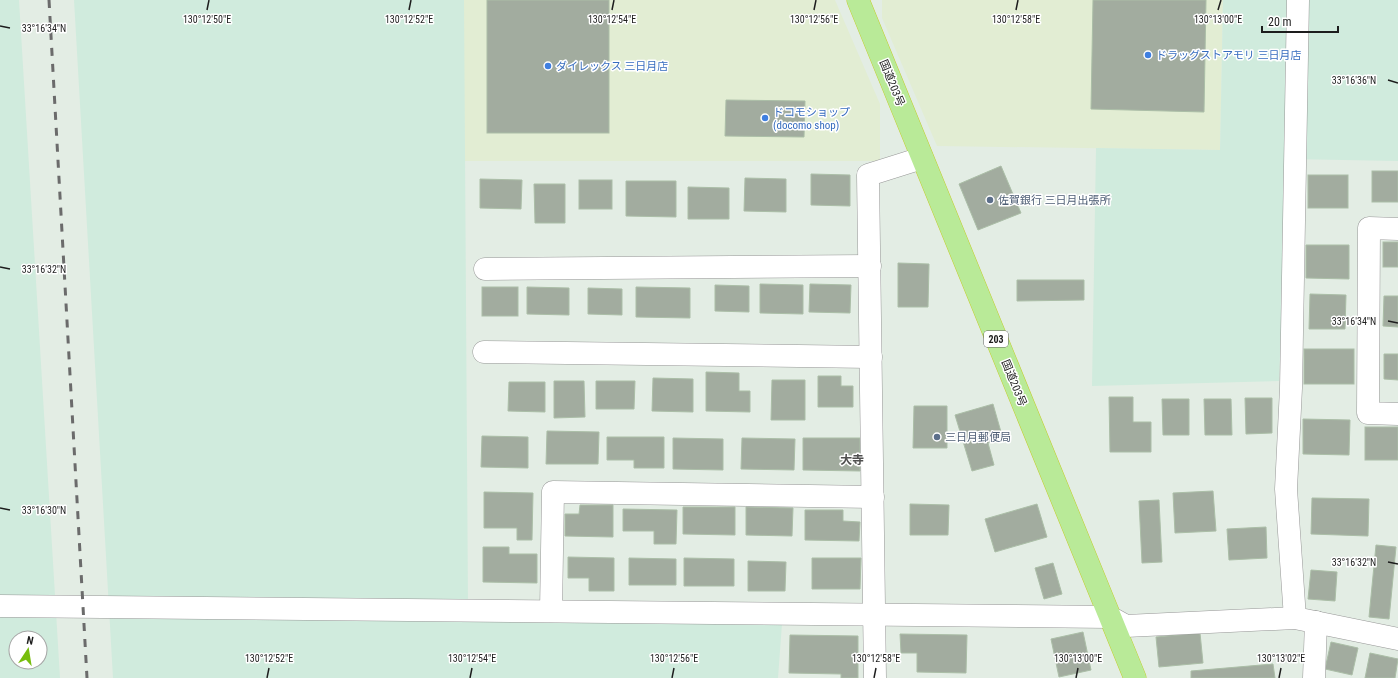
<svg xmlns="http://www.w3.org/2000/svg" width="1398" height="678" viewBox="0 0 1398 678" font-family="'Roboto Condensed','Noto Sans JP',sans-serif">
  <rect width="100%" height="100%" fill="#e3ede4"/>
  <g fill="#e2edd3">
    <polygon points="464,0 835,0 880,104 880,161 464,161"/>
    <polygon points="882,0 1223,0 1220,150 937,146 882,18"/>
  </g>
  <g fill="#d0ebdd" fill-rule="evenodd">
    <path d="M0 0H19L60 678H0ZM16 638H40V662H16Z"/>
    <polygon points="74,0 464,0 468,605 783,610 778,678 113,678"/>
    <polygon points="1223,0 1398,0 1398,161 1288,159 1279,381 1092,386 1096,148 1220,150"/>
  </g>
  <g fill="#a2ac9f" stroke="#abbea7">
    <rect x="487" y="0" width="122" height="133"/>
    <polygon points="1093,0 1206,0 1204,112 1091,109"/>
    <polygon points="726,100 805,101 804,137 725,136"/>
    <polygon points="1001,166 1021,213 978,230 959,184"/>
    <rect x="1372" y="171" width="26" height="31"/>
    <polygon points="811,174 850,175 850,206 811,205"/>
    <rect x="1308" y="175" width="40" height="33"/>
    <polygon points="745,178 786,179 786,212 744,211"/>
    <polygon points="480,179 522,180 521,209 480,208"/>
    <rect x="579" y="180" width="33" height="29"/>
    <polygon points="626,181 676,181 676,217 626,216"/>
    <polygon points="534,184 565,184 565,223 535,223"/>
    <polygon points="688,187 729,188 729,219 688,219"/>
    <rect x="1383" y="242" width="15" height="25"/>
    <polygon points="1306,245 1349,245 1349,279 1306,278"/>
    <polygon points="898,263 929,264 928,307 898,307"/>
    <polygon points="1017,280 1084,280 1084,300 1017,301"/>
    <polygon points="760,284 803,285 803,314 760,313"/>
    <polygon points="810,284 851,285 850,313 809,312"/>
    <polygon points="715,285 749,286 749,312 715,311"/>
    <rect x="482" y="287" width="36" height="29"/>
    <polygon points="527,287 569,288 569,315 527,314"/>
    <polygon points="636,287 690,288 690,318 636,317"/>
    <polygon points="588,288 622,289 622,315 588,314"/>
    <polygon points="1310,294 1346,295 1345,329 1309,329"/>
    <polygon points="1384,296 1398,296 1398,327 1383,326"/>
    <rect x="1304" y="349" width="50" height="35"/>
    <polygon points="1384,354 1398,354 1398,380 1384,379"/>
    <polygon points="706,372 739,373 739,391 750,391 750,412 706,411"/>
    <polygon points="818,376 841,376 841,386 853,386 853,407 818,407"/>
    <polygon points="653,378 693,379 693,412 652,411"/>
    <polygon points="772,380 805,380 805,420 771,420"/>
    <polygon points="554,381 584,381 585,417 554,418"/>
    <polygon points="596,381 635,381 634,409 596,409"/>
    <polygon points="509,382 545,382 545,412 508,411"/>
    <polygon points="1109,397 1133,397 1133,422 1151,422 1151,452 1110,452"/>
    <polygon points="1245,398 1272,398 1272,433 1246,434"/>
    <polygon points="1162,399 1189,399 1189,435 1163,435"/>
    <polygon points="1204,399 1231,399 1232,435 1205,435"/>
    <polygon points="993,404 1003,439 988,443 994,465 972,471 955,415"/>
    <polygon points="914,406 947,406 947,448 913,448"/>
    <polygon points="1303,419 1350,420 1349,455 1303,454"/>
    <rect x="1365" y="427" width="33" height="33"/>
    <polygon points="547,431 599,432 598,464 546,464"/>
    <polygon points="482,436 528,437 528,468 481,467"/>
    <polygon points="607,437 664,437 664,468 634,468 634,460 607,460"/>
    <polygon points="673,438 723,439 723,470 673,469"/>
    <polygon points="742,438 795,439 794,470 741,469"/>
    <polygon points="803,438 860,438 860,471 803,470"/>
    <polygon points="1213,491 1216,531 1175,533 1173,493"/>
    <polygon points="484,492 533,493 532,540 517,540 517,528 484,528"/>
    <polygon points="1312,498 1369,499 1368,536 1311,534"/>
    <polygon points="1159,500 1162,562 1142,563 1139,501"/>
    <polygon points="910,504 949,505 948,535 910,535"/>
    <polygon points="1037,504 1047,537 995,552 985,519"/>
    <polygon points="580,505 613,505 613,537 565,536 565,514 579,514"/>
    <polygon points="683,507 735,507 735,535 683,534"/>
    <polygon points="746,507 793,508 792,536 746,535"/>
    <polygon points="623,509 677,510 676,544 654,544 654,531 623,531"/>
    <polygon points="805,510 843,510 843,521 860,522 859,541 805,540"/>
    <polygon points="1266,527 1267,558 1229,560 1227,529"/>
    <polygon points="1376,545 1396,547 1389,619 1369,617"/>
    <polygon points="483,547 509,547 509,554 537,554 537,583 483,582"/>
    <polygon points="568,557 614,558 614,591 589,591 589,578 568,578"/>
    <polygon points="629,558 676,559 676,585 629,585"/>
    <polygon points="684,558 734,559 734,586 684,586"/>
    <polygon points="812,558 861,558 860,589 812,589"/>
    <polygon points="748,561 786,562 785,591 748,591"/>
    <polygon points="1053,563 1062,594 1044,599 1035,568"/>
    <polygon points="1311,570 1337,572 1335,601 1308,599"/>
    <polygon points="1083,632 1091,670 1059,677 1051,639"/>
    <polygon points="1200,633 1203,663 1159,667 1156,637"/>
    <polygon points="900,634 967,635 966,673 917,672 917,653 901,653"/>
    <polygon points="790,635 858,636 858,678 841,678 841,674 789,673"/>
    <polygon points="1331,642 1358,648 1352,675 1325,669"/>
    <polygon points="1370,653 1398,659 1395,678 1365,678"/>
    <polygon points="1273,664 1275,678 1191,678 1191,671"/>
  </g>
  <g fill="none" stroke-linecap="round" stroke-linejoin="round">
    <g stroke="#979797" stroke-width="23">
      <g id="minor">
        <polyline points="1398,229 1369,228 1368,413 1398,414"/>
        <polyline points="485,269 870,266"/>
        <polyline points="484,352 871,357"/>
        <polyline points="0,606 1110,617 1126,626 1295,618 1398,639"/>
        <polyline points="551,611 553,492 873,497"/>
        <polyline points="1295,618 1286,489 1291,388 1298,0"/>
        <polyline points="875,678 868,175 922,158"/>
        <polyline points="1314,678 1316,622"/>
      </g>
    </g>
    <g stroke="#c4cd2f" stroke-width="23">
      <polyline id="trunk" points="858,0 1135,678"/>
    </g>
    <use href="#minor" stroke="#fff" stroke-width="22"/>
    <use href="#trunk" stroke="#b9ea98" stroke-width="22"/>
    <polyline stroke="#6b6b6b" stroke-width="3" stroke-dasharray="8 8" stroke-linecap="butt" points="49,0 87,678"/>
  </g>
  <path fill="none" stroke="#1d1d1d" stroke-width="1.5" d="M207 10 209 0M409 10 411 0M612 10 614 0M814 10 816 0M1016 10 1018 0M1218 10 1221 0M0 26 10 28M1388 80 1398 83M0 267 10 269M1388 321 1398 323M0 508 10 510M1388 562 1398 564M267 678 269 668M470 678 472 668M672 678 674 668M874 678 876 668M1076 678 1078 668M1279 678 1281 668"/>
  <g fill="#3f7fe0" stroke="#fff" stroke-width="1.5">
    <circle cx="1148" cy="55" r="4"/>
    <circle cx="548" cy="66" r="4"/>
    <circle cx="765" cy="118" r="4"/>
  </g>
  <g fill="#5c6f8a" stroke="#fff" stroke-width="1.5">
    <circle cx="990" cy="200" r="4"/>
    <circle cx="937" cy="437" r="4"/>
  </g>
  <g text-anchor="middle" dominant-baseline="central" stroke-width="3" stroke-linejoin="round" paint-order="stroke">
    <rect fill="#fff" stroke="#616161" stroke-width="1" x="984" y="331" width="24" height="16" rx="3"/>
    <g font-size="10" font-weight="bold" fill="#1d1d1d">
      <text x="996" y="339">203</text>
    </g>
    <g font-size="11" fill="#366cbe" stroke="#fff" text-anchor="start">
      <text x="1156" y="55">ドラッグストアモリ 三日月店</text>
      <text x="556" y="66">ダイレックス 三日月店</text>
      <text x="773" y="112">ドコモショップ<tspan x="773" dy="13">(docomo shop)</tspan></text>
    </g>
    <g font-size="11" fill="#1d1d1d" stroke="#fff">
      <text transform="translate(892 83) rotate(68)">国道203号</text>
      <text transform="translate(1014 383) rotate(68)">国道203号</text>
    </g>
    <g font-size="11" fill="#4e5e75" stroke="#fff" text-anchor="start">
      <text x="998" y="200">佐賀銀行 三日月出張所</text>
      <text x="945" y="437">三日月郵便局</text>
    </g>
    <g font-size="12" font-weight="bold" fill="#505050" stroke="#fff">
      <text x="852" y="460">大寺</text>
    </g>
  </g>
  <g font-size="10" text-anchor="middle" fill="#1d1d1d" stroke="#fff" stroke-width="3" stroke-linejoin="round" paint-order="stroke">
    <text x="207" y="23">130°12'50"E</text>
    <text x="409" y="23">130°12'52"E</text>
    <text x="612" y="23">130°12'54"E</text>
    <text x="814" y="23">130°12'56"E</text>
    <text x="1016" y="23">130°12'58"E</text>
    <text x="1218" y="23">130°13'00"E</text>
    <text x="44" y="32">33°16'34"N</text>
    <text x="1354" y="84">33°16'36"N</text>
    <text x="44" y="273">33°16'32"N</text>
    <text x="1354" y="325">33°16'34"N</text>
    <text x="44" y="514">33°16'30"N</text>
    <text x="1354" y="566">33°16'32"N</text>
    <text x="269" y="662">130°12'52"E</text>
    <text x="472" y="662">130°12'54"E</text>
    <text x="674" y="662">130°12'56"E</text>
    <text x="876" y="662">130°12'58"E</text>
    <text x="1078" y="662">130°13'00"E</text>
    <text x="1281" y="662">130°13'02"E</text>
  </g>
  <g transform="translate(28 650) rotate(12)"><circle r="19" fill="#ffffff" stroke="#a5a5a5"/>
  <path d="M0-3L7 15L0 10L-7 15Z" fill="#77bd0d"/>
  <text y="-6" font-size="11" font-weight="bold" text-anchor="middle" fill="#1d1d1d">N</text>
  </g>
  <path d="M1262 26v6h76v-6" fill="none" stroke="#1d1d1d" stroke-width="2"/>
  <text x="1268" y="26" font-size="12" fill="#1d1d1d" stroke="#ffffff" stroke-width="3" paint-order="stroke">20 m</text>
</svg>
